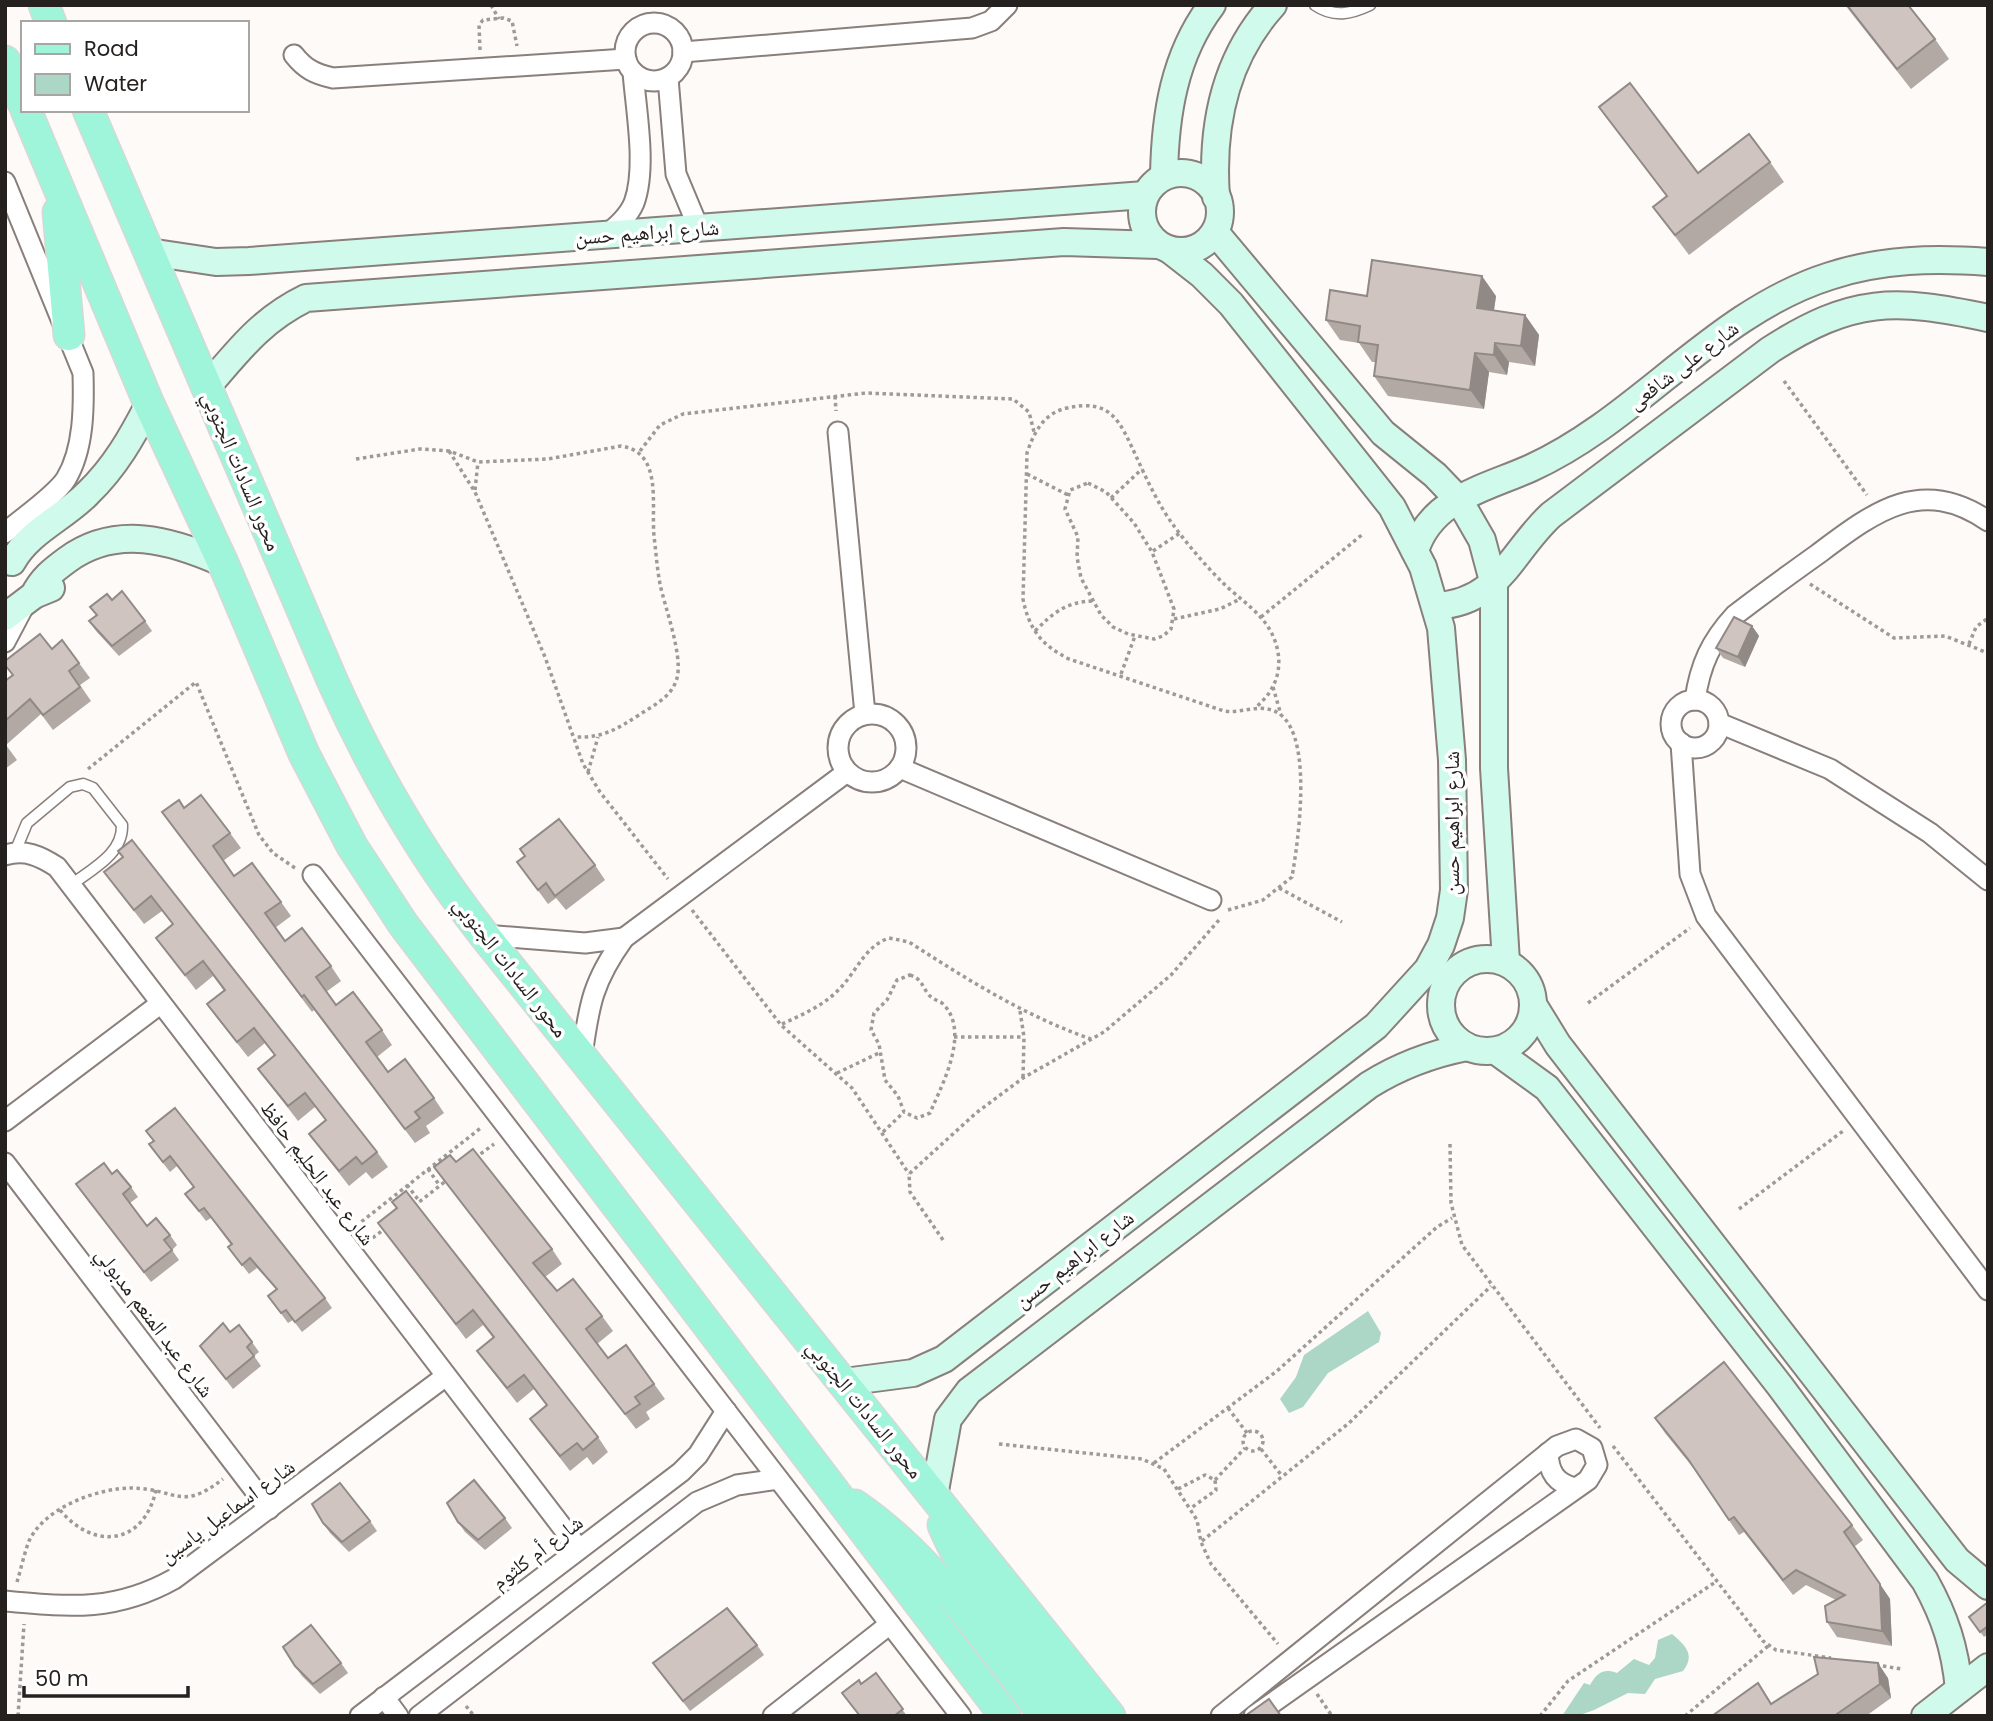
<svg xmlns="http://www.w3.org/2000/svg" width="1993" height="1721" viewBox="0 0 1993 1721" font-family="Poppins,'Noto Naskh Arabic',sans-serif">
  <rect width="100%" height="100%" fill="#fefaf8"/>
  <g fill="#acd6c5">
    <polygon points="1368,1311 1381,1333 1379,1342 1328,1373 1303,1407 1289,1413 1280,1399 1296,1377 1304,1355"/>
    <path d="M1672 1634C1685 1645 1696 1655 1683 1671L1655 1679 1645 1694 1628 1693 1594 1710 1577 1716H1562L1584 1683 1590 1685C1597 1673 1603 1668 1617 1673L1634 1659 1649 1665 1655 1658 1658 1640Z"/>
  </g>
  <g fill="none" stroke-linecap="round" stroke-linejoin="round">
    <g stroke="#897f7b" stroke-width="13">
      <g id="lane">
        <path d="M1315 5C1334 18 1351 14 1370 5"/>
        <path d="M15 852 27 823 70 787 83 784 93 788 122 825C123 854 92 869 71 885"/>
      </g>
    </g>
    <g stroke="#897f7b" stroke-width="23">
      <g id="street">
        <circle cx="654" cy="52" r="29"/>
        <polyline points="683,52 972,28 991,21 1007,5"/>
        <path d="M294 55C305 69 315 74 333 78L626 59"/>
        <polyline points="668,78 676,174 699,229"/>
        <path d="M5 182 83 373C84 407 84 449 66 479 55 496 22 518 5 533"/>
        <path d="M605 236C616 227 628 217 634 203 647 168 636 111 633 72"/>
        <polyline points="838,432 865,714"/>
        <polyline points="5,642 24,606"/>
        <path d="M1695 700C1700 665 1711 641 1735 615 1762 594 1790 574 1818 554 1874 512 1921 475 1988 521"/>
        <circle cx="1695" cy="724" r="24"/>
        <circle cx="872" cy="748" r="34"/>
        <polyline points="1719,723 1830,769 1930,833 1988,880"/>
        <polyline points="1681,743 1690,874 1706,916 1988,1290"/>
        <polyline points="900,768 1211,900"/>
        <path d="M5 855C25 849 40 856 57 867L579 1549"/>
        <polyline points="313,875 961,1716"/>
        <polyline points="484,935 585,943 624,938"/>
        <polyline points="1428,969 1446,982"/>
        <path d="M582 1056C589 1004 593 981 624 938L847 772"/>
        <polyline points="5,1121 160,1004"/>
        <polyline points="5,1163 269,1509"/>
        <path d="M1548 1453C1549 1473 1556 1483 1575 1488"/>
        <path d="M5 1601C70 1607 115 1612 174 1579L446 1376"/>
        <polyline points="384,1697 398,1716"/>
        <polyline points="360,1716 681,1472 698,1455 726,1411"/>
        <polyline points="419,1716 697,1502 737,1485 778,1479"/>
        <polyline points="773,1716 890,1624"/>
        <polyline points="1221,1716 1557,1446 1576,1439 1592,1448 1597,1465 1588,1480 1254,1716"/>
      </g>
    </g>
    <g stroke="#897f7b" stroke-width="30">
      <g id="secondary">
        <circle cx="1181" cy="212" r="39"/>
        <path d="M1164 176C1165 115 1174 55 1212 5"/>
        <path d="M1216 197C1211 127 1224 59 1273 5"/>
        <polyline points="1215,232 1383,433 1435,475 1459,500 1482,540 1494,585 1494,768 1506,962"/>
        <polyline points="149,252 216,262 249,261 1145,195"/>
        <path d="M207 387C239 350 261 320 306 298L1064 242 1158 245"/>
        <path d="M1415 551C1431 498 1487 488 1531 468 1639 419 1715 312 1830 276 1882 259 1934 258 1988 262"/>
        <path d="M12 562C29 531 64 518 88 493 115 467 132 437 149 404"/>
        <path d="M34 595C42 579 52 571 67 560 116 524 171 540 223 563"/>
        <path d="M1436 606C1500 602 1510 553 1551 515L1770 350C1852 297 1895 298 1988 318"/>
        <polyline points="5,617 34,595 51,588"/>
        <circle cx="1487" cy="1005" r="46"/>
        <polyline points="1534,1006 1558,1045 1957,1560 1988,1586"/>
        <path d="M1496 1051 1547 1088 1780 1386 1925 1581C1945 1617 1955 1648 1959 1689"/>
        <polyline points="844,1382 913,1373 944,1359 1376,1026 1428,969 1441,945 1450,918 1454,890 1452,760 1441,628 1423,567 1392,507 1231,304 1202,275 1170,250"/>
        <path d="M934 1496 948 1419 969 1391 1369 1085C1401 1065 1431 1054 1467 1047"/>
        <polyline points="1925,1716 1988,1667"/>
      </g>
    </g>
    <g stroke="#d8d7d7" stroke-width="33">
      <g id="primary">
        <polyline points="44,5 51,23"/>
        <polyline points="5,61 23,103"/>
        <polyline points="26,110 149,404 223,563 304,754 352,846 403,924 1005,1716"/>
        <path d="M88 110 332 680C373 772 422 856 484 935L1110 1716"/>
        <polyline points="58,212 69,335"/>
        <path d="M855 1505C934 1559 987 1642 1045 1716"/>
        <path d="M943 1525C973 1596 1030 1655 1077 1716"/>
      </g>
    </g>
    <g stroke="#9e9a98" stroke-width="3.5" stroke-dasharray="3.5 3.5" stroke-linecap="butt">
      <polyline points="491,5 499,19"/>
      <polyline points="480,50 479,25 483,20 503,18 512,21 517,46"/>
      <polyline points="1784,381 1867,495"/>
      <polyline points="835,396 836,411"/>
      <polyline points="449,451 475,492 545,657 583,764 600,792 668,879"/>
      <polyline points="640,451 660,425 683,414 866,393 1013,399 1029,412 1034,432"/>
      <path d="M356 459 420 449 449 451 478 462 548 459 621 446C663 452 651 504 654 536 656 552 657 568 660 584 665 608 683 655 677 678 672 697 654 705 639 715 617 729 603 738 576 737"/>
      <polyline points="1027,474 1068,495"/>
      <polygon points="1088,483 1106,492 1134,523 1152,552 1174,609 1171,629 1163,636 1154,639 1128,634 1113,627 1101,615 1081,578 1077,557 1078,537 1065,509 1070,490"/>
      <polyline points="475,490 478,462"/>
      <polyline points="1111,498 1142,469"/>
      <polyline points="1153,551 1180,533"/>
      <polyline points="1810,584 1894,638 1945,636 1988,653"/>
      <polyline points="1261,617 1363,534"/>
      <polyline points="1174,619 1220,609 1240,599"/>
      <path d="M1035 631C1053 613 1066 602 1092 601"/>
      <polyline points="1969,644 1976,627 1988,618"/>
      <polyline points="1121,674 1135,636"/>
      <polyline points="1273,687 1281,715"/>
      <polyline points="88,769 196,682 259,835 273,853 295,868"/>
      <polyline points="588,772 598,737"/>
      <polyline points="1279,888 1342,922"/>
      <polyline points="692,910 781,1025 852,1088 909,1174"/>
      <path d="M1228 910 1263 900 1292 877C1298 842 1313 741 1281 715 1263 701 1243 714 1224 711L1069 659C1041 645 1029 629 1023 599L1027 453C1034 432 1044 413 1067 408 1112 398 1120 422 1136 456 1146 478 1159 506 1174 526 1188 545 1205 565 1222 582 1239 599 1263 613 1273 636 1285 663 1278 689 1256 707"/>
      <path d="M910 975C922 979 922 986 928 994 932 999 937 1000 942 1003 970 1029 945 1079 933 1106L930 1113 917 1118 904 1112 898 1096 885 1080 879 1044 871 1030 874 1013 887 1000 897 980Z"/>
      <polyline points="1588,1003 1690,928"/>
      <polyline points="1020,1011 1024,1037 1023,1078"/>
      <path d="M782 1024C804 1014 827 1004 843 985 858 968 866 946 889 938L909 942C968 980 1025 1016 1091 1039"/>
      <polyline points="954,1037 1024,1037"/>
      <polyline points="837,1073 879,1053"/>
      <polyline points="883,1132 904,1112"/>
      <polyline points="1450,1144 1451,1203 1462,1245 1600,1428"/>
      <polyline points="475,1158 494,1144"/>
      <polyline points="428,1169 440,1186"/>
      <polyline points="407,1185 420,1202"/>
      <polyline points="414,1206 447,1180"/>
      <polyline points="1739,1209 1843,1131"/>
      <polyline points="356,1226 482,1127"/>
      <polyline points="943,1240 910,1192 909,1174 976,1113 1023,1078 1104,1032 1171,975 1219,920"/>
      <polyline points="367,1242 386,1228"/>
      <polyline points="1228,1408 1247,1433"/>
      <circle cx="1253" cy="1441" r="10"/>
      <polyline points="999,1444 1142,1459 1164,1469 1197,1520 1201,1542 1211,1564 1278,1644"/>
      <polyline points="1613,1446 1763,1641 1776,1650 1831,1658"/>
      <polyline points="1261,1449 1282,1476"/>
      <polyline points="1154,1463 1277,1371 1437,1227 1452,1218"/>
      <polyline points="1215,1480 1245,1448"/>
      <polyline points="1178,1489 1205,1475 1215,1480 1216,1490 1191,1508"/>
      <path d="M60 1510C94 1551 144 1545 156 1490"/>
      <polyline points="1202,1541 1349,1423 1491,1286"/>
      <path d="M17 1582C21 1569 24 1554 29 1541 45 1507 98 1488 132 1488 178 1489 180 1512 223 1479"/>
      <polyline points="1876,1665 1902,1669"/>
      <polyline points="1317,1694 1332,1716"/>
      <polyline points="466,1706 474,1716"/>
      <polyline points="18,1716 24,1624"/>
      <polyline points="1540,1716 1568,1681 1717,1581"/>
      <polyline points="1685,1716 1768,1646"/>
    </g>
    <use href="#lane" stroke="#fff" stroke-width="10"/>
    <use href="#street" stroke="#fff" stroke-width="19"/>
    <use href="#secondary" stroke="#cffaec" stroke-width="26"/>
    <use href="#primary" stroke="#9ef5d9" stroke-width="30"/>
  </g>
  <g fill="#b2a9a4">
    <polygon points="1845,5 1908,5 1935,39 1949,59 1911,89"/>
    <polygon points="1599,107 1698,173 1770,162 1784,182 1689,255 1653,207 1667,197"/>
    <polygon points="1367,296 1496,296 1494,311 1525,315 1539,335 1535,366 1509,362 1507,375 1489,372 1484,409 1388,396 1374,376 1376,362 1372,362 1359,343 1340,340 1326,320"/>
    <polygon points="96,615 145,621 152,631 119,656 96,631 89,621"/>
    <polygon points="1752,626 1759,636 1745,667 1723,658 1716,648"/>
    <polygon points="52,649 79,663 90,678 80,685 91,701 53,730 41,714 6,745 17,760 5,769 5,681 12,675 5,665"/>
    <polygon points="184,808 230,833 241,848 223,861 234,876 281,902 291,916 275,928 285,941 331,966 341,981 326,992 336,1005 382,1030 392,1045 377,1057 388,1072 434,1098 444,1113 426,1126 430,1133 415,1143 314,1010 312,1012 162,812"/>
    <polygon points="122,858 377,1152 388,1167 372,1179 366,1172 349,1186 309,1134 326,1120 315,1107 298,1121 258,1069 275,1056 265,1043 248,1057 218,1019 207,1004 224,991 213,976 196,990 156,938 172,924 162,911 144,924 104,872"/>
    <polygon points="517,862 595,865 605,880 566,910 556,898 548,904"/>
    <polygon points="146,1131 325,1298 332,1308 302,1332 293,1320 288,1323 268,1296 276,1289 257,1268 249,1274 228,1247 231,1245 211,1218 206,1221 185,1194 193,1187 177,1166 170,1172 156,1154 149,1144 153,1141"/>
    <polygon points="456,1162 552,1249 562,1264 545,1277 557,1291 602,1316 613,1331 597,1344 608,1358 626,1345 665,1399 646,1412 650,1419 636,1429 434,1167"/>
    <polygon points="112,1174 131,1187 138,1197 130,1203 147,1226 170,1235 177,1245 172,1250 179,1260 151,1282 83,1194"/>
    <polygon points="396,1208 598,1437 608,1452 593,1465 587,1457 570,1471 530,1419 546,1405 534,1389 517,1403 477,1351 493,1338 483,1325 466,1339 378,1223"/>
    <polygon points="230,1332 252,1342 259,1352 254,1356 261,1366 233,1389 200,1346"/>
    <polygon points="1655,1418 1852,1525 1863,1540 1854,1547 1890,1599 1892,1646 1837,1637 1827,1622 1836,1600 1806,1585 1793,1595 1744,1532 1739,1535 1695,1470 1665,1433"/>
    <polygon points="505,1518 512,1528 485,1550 465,1532 458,1522"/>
    <polygon points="370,1521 377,1531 349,1552 330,1533 323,1523"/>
    <polygon points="1988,1602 1988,1634 1984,1637 1969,1617"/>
    <polygon points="757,1645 764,1655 690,1711 653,1663"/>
    <polygon points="341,1663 348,1673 320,1694 302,1676 295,1666"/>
    <polygon points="876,1673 907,1716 859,1716 861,1684"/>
    <polygon points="1888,1678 1891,1698 1866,1716 1712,1716"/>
  </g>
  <g fill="#918986">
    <polygon points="1482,276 1496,296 1491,328 1477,308"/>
    <polygon points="1525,315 1539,335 1535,366 1521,346"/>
    <polygon points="1495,343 1509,362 1507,375 1494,355"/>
    <polygon points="1475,353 1489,372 1484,409 1470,390"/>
    <polygon points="1752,626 1759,636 1745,667 1738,657"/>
    <polygon points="1880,1584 1890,1599 1892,1646 1882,1631"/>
    <polygon points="1878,1663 1888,1678 1891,1698 1880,1684"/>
  </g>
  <g fill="#cfc4bf" stroke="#918986" stroke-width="2">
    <polygon points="1847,5 1908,5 1935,39 1897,69"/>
    <polygon points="1630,83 1698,173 1749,134 1770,162 1675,235 1653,207 1667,196 1599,107"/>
    <polygon points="1372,260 1482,276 1477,308 1525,315 1521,346 1495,343 1494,355 1475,353 1470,390 1374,376 1378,345 1358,342 1360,326 1326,320 1330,290 1367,296"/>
    <polygon points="122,591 145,621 112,646 89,621 97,615 90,607 107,594 112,600"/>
    <polygon points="1734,617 1752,626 1738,657 1716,648"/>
    <polygon points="40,634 52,649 62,640 79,663 69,671 80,687 43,715 30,699 5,721 5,681 13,675 5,665 5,661"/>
    <polygon points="201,795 230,833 213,846 234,876 252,863 281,902 265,913 285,941 302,928 331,966 316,977 336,1005 353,992 382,1030 366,1042 388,1072 405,1059 434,1098 415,1112 420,1118 405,1129 304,995 302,997 162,812 179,800 184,808"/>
    <polygon points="559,819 595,865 555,896 546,883 538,890 517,862 525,856 520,849"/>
    <polygon points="132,840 377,1152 362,1164 356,1157 339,1171 309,1134 326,1120 305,1093 288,1106 258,1069 275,1055 254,1028 237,1042 207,1004 225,990 203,961 185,975 156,938 173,924 151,896 134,910 104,872 123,857 118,851"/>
    <polygon points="175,1108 325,1298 295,1322 286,1310 281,1313 268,1296 277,1289 250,1258 242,1265 228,1247 232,1244 204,1208 199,1211 185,1194 194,1187 170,1156 163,1162 149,1144 154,1141 146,1131"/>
    <polygon points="473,1149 552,1249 533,1263 557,1291 573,1279 602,1316 586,1329 608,1358 626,1345 654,1384 635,1397 640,1404 625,1414 434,1167 450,1155 456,1162"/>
    <polygon points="104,1163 112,1174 117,1170 131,1187 123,1194 147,1226 156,1218 170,1235 164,1240 172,1250 144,1272 76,1184"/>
    <polygon points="406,1191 598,1437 583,1450 577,1443 560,1456 530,1419 547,1405 524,1375 507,1388 477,1351 494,1337 473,1310 456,1324 378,1223 397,1208 392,1202"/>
    <polygon points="223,1323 230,1332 239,1325 252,1342 247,1347 254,1356 226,1379 200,1346"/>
    <polygon points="1724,1362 1852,1525 1844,1532 1880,1584 1882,1631 1827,1622 1825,1606 1845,1595 1796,1570 1783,1580 1734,1517 1729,1520 1688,1459 1655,1418"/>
    <polygon points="474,1480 505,1518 478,1540 458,1522 447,1503"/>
    <polygon points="340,1483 370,1521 342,1542 323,1523 312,1504"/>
    <polygon points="1988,1602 1988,1626 1980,1632 1969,1617"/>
    <polygon points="727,1608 757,1645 683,1701 653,1663"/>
    <polygon points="311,1625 341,1663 313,1684 295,1666 283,1647"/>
    <polygon points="1814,1657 1878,1663 1880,1684 1834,1716 1712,1716 1758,1683 1771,1704 1818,1674"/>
    <polygon points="876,1673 903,1709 894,1716 860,1716 842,1693 859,1680 861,1684"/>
    <polygon points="1269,1699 1281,1716 1245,1716"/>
  </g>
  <g text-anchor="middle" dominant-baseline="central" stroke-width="7" stroke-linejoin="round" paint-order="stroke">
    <g font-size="21" fill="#25211f" stroke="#fff">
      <text transform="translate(647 232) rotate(-4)">شارع ابراهيم حسن</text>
      <text transform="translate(1683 365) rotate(-37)">شارع على شافعى</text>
      <text transform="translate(242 471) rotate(67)">محور السادات الجنوبي</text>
      <text transform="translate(1451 823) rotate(-90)">شارع ابراهيم حسن</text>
      <text transform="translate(511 967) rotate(52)">محور السادات الجنوبي</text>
      <text transform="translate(318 1173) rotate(53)">شارع عبد الحليم حافظ</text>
      <text transform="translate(1074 1259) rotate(-38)">شارع ابراهيم حسن</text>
      <text transform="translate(155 1322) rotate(53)">شارع عبد المنعم مدبولي</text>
      <text transform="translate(865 1409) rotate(51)">محور السادات الجنوبي</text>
      <text transform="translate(227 1511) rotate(-36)">شارع اسماعيل ياسين</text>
      <text transform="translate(537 1552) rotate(-37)">شارع أم كلثوم</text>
    </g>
  </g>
  <rect width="1993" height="1721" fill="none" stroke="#25211f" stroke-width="14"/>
  <rect x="21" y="21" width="228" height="91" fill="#ffffff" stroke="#a8a6a5" stroke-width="2"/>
  <rect x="35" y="44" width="35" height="10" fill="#9ef5d9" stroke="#a8a6a5" stroke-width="2"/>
  <text x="84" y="56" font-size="21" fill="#25211f">Road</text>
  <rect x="35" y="74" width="35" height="21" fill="#acd6c5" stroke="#a8a6a5" stroke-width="2"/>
  <text x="84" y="91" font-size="21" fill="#25211f">Water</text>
  <path d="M24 1686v10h164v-10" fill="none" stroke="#25211f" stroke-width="3.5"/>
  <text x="35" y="1686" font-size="21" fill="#25211f" stroke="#ffffff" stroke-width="5" paint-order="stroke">50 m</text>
</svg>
